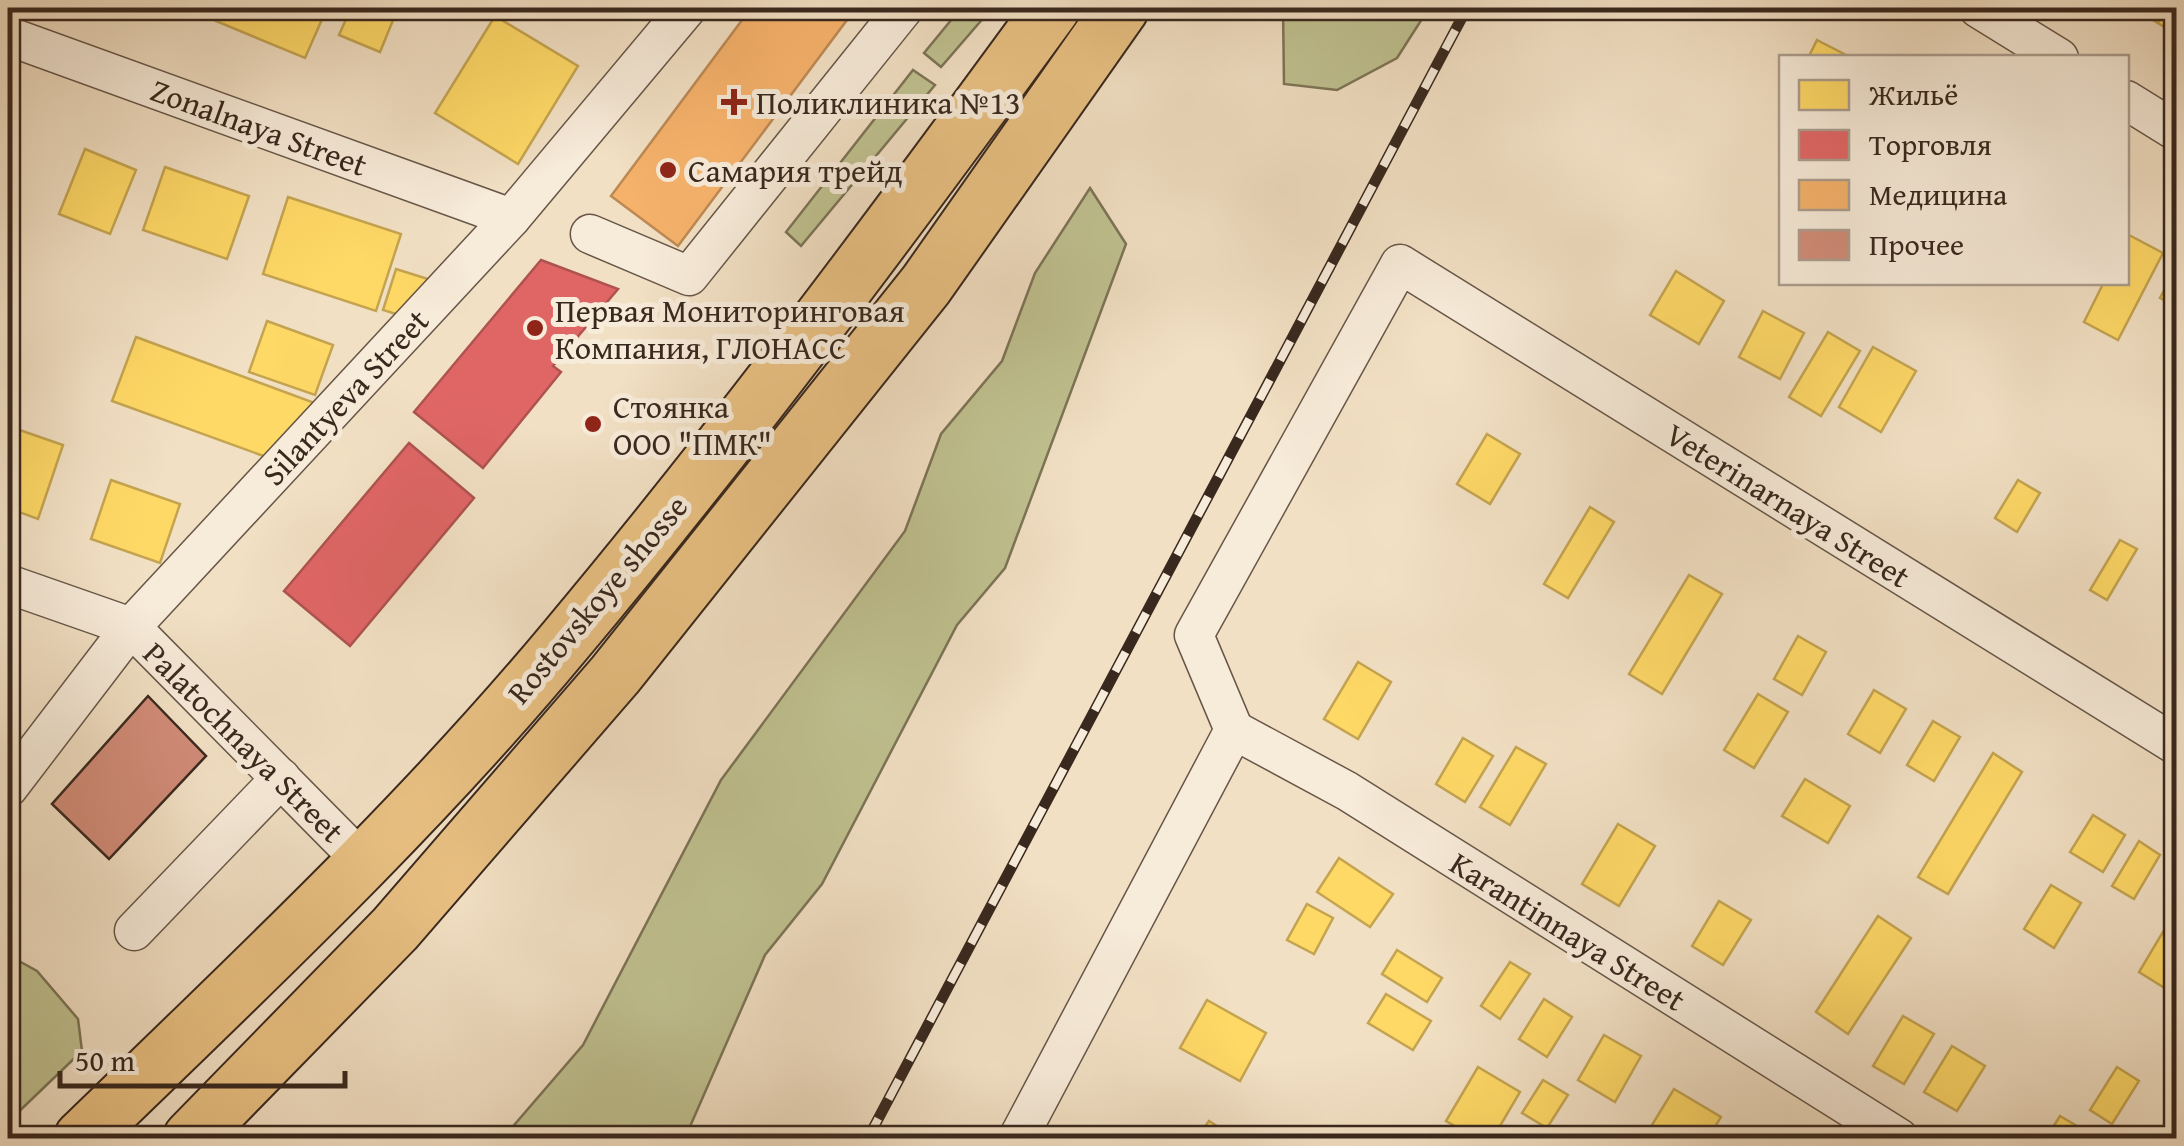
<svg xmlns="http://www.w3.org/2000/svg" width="2184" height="1146" viewBox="0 0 2184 1146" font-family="'Gentium Book Plus',serif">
  <rect width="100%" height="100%" fill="#f2e0c4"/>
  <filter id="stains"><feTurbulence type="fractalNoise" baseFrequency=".002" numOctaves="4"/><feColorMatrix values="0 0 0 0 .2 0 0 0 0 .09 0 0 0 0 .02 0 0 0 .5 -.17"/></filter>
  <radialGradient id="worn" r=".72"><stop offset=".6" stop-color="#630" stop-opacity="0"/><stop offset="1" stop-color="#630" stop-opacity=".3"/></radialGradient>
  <g fill="#c0c190" stroke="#7c7457" stroke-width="2.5">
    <polygon points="961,8 992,8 941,67 924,53"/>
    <polygon points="1283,8 1429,8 1397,58 1337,90 1284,84"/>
    <polygon points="913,70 935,85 801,246 786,232"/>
    <polygon points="1090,188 1126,244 1005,568 957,625 822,884 765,955 685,1138 503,1138 583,1045 721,780 905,531 941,434 1002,361 1035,273"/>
    <polygon points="8,955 37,971 78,1019 82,1051 8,1122"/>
  </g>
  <g fill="#ffd966" stroke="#c4a450" stroke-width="2.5">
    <polygon points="221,8 327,8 305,58 216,21"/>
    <polygon points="351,8 398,8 380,52 339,35"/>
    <polygon points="2132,8 2168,8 2158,23"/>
    <polygon points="2168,8 2176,8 2176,34 2158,23"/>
    <polygon points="495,16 578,66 518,164 435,113"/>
    <polygon points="1817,40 1848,56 1847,58 1808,58"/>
    <polygon points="85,149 136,170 110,234 59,214"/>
    <polygon points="165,167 249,196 227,259 143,230"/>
    <polygon points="288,197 401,234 376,311 263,274"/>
    <polygon points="2129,235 2163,253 2118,340 2084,322 2104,282 2126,282"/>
    <polygon points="2176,267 2176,306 2160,298"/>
    <polygon points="396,269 444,284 412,319 383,310"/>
    <polygon points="1676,271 1724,301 1699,344 1650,315"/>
    <polygon points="1763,311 1804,333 1780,379 1739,357"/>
    <polygon points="267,321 333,345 315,395 249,372"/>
    <polygon points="1828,332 1860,351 1821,416 1789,397"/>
    <polygon points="136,337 320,405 269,458 112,401"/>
    <polygon points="1873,347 1916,371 1881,432 1839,407"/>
    <polygon points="8,426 63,445 38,519 8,508"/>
    <polygon points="1487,434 1520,454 1490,504 1457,484"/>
    <polygon points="111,480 180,504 160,563 91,539"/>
    <polygon points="2018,480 2040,493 2017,532 1995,518"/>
    <polygon points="1590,507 1614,522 1568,598 1544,584"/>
    <polygon points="2120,540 2137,549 2107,600 2090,590"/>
    <polygon points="1689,575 1722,594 1662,694 1629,674"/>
    <polygon points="1798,636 1826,652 1802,695 1774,679"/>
    <polygon points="1358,662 1391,682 1358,739 1324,719"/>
    <polygon points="1874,690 1906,709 1880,753 1848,734"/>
    <polygon points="1758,694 1788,712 1754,768 1724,750"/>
    <polygon points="1933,721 1960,737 1934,781 1907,765"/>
    <polygon points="1463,738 1493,756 1465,802 1436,784"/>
    <polygon points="1516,747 1546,764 1510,825 1480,807"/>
    <polygon points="1993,753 2022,772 1948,894 1918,877"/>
    <polygon points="1805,779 1850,806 1828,843 1782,816"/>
    <polygon points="2093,815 2125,835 2103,872 2070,852"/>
    <polygon points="1618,824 1655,846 1619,906 1582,884"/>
    <polygon points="2139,841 2160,855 2134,899 2112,886"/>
    <polygon points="1339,858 1393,894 1370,927 1317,892"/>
    <polygon points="2051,885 2081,903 2054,948 2024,929"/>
    <polygon points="1719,901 1751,920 1723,965 1692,946"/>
    <polygon points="1307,904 1333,918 1314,954 1287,940"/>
    <polygon points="2176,910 2176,965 2163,987 2139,972"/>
    <polygon points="1878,916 1911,938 1848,1034 1816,1012"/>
    <polygon points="1397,950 1442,978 1427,1002 1382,974"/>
    <polygon points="1510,962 1530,974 1500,1019 1481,1006"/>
    <polygon points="1386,994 1431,1021 1413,1050 1368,1023"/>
    <polygon points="1544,999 1572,1017 1547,1057 1519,1039"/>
    <polygon points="1207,1000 1266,1033 1240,1081 1180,1048"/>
    <polygon points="1903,1016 1934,1034 1904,1084 1873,1066"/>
    <polygon points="1604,1035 1641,1056 1615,1102 1578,1080"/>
    <polygon points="1952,1046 1985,1066 1957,1111 1924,1092"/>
    <polygon points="1478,1067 1520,1092 1493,1138 1476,1138 1446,1121"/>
    <polygon points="2117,1067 2139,1081 2112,1124 2090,1110"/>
    <polygon points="1543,1080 1568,1095 1547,1128 1522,1113"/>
    <polygon points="1674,1089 1721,1117 1708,1138 1644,1138"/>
    <polygon points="2060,1116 2094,1136 2093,1138 2046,1138"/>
    <polygon points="1209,1121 1228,1133 1224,1138 1197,1138"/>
  </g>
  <g fill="#e06666" stroke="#ae5350" stroke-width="2.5">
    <polygon points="541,260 618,289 553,366 561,372 483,468 414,412"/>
    <polygon points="409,443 474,498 350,646 284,591"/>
  </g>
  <polygon fill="#f6b26b" stroke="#bd8954" stroke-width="2.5" points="751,8 856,8 678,246 611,196"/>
  <polygon fill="#d18b78" stroke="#39281e" stroke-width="2.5" points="148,696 206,756 109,859 52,804"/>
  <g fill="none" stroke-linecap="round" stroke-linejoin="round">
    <g stroke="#675648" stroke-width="41">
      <g id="minor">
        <polyline points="1978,8 2059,58"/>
        <polyline points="8,36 511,218"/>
        <polyline points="2126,100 2176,131"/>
        <polyline points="590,234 689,276 904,8"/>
        <polyline points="8,584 131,627 365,864"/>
        <polyline points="1234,730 1347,791 1899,1138"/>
        <polyline points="8,788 131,627 511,218 687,8"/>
        <polyline points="134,931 281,778"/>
        <polyline points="1018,1138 1234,730 1194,635 1400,264 2176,745"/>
      </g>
    </g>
    <g stroke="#39281e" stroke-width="59">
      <g id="highway">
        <path d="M82 1138C248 977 417 819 565 641 736 437 895 223 1052 8"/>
        <polyline points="191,1138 395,929 615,675 926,285 1121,8"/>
      </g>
    </g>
    <use href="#minor" stroke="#f7ebd9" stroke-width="38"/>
    <use href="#highway" stroke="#e9c082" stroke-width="55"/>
    <g stroke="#39281e" stroke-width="11">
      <polyline id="rail" points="868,1138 1467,8"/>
    </g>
    <use href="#rail" stroke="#f7ebd9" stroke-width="8" stroke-dasharray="22" stroke-linecap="butt"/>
  </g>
  <g fill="#8f2418" stroke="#f7ebd9" stroke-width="4">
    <path d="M729 87h10v10h10v10h-10v10h-10v-10h-10v-10h10z"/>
    <circle cx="668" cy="170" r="10"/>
    <circle cx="535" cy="328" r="10"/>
    <circle cx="593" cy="424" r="10"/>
  </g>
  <g text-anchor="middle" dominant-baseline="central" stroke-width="10" stroke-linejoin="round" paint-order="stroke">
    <g font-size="32" fill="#39281e" stroke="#f7ebd9" text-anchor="start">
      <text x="756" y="102">Поликлиника №13</text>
      <text x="688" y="170">Самария трейд</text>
      <text x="555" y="310">Первая Мониторинговая<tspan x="555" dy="37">Компания, ГЛОНАСС</tspan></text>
      <text x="613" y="406">Стоянка<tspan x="613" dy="37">ООО "ПМК"</tspan></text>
    </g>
    <g font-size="32" fill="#39281e" stroke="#f7ebd9">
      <text transform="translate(259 127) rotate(20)">Zonalnaya Street</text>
      <text transform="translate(345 397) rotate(-47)">Silantyeva Street</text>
      <text transform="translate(1788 505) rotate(32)">Veterinarnaya Street</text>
      <text transform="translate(597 599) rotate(-50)">Rostovskoye shosse</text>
      <text transform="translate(244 742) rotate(45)">Palatochnaya Street</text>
      <text transform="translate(1568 931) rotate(32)">Karantinnaya Street</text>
    </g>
  </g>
  <rect width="2184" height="1146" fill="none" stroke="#f2e0c4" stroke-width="40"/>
  <rect x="10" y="10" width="2164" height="1126" fill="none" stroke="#39281e" stroke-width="5"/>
  <rect x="20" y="20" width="2144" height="1106" fill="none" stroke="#39281e" stroke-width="2.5"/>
  <rect x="1779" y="55" width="350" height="230" fill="#f7ebd9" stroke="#ab9d8e" stroke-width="2.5"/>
  <rect x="1799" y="80" width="50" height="30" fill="#ffd966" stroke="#ab9d8e" stroke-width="2.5"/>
  <text x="1869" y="105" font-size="30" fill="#39281e">Жильё</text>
  <rect x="1799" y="130" width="50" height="30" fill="#e06666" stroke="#ab9d8e" stroke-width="2.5"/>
  <text x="1869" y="155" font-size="30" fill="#39281e">Торговля</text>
  <rect x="1799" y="180" width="50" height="30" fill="#f6b26b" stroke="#ab9d8e" stroke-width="2.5"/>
  <text x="1869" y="205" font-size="30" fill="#39281e">Медицина</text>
  <rect x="1799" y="230" width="50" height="30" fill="#d18b78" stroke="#ab9d8e" stroke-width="2.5"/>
  <text x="1869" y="255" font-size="30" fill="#39281e">Прочее</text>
  <path d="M60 1071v15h285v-15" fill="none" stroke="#39281e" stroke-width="5"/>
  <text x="75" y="1071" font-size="30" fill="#39281e" stroke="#f7ebd9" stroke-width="8" paint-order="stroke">50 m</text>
  <rect width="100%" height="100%" filter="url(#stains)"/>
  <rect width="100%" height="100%" fill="url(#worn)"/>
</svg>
